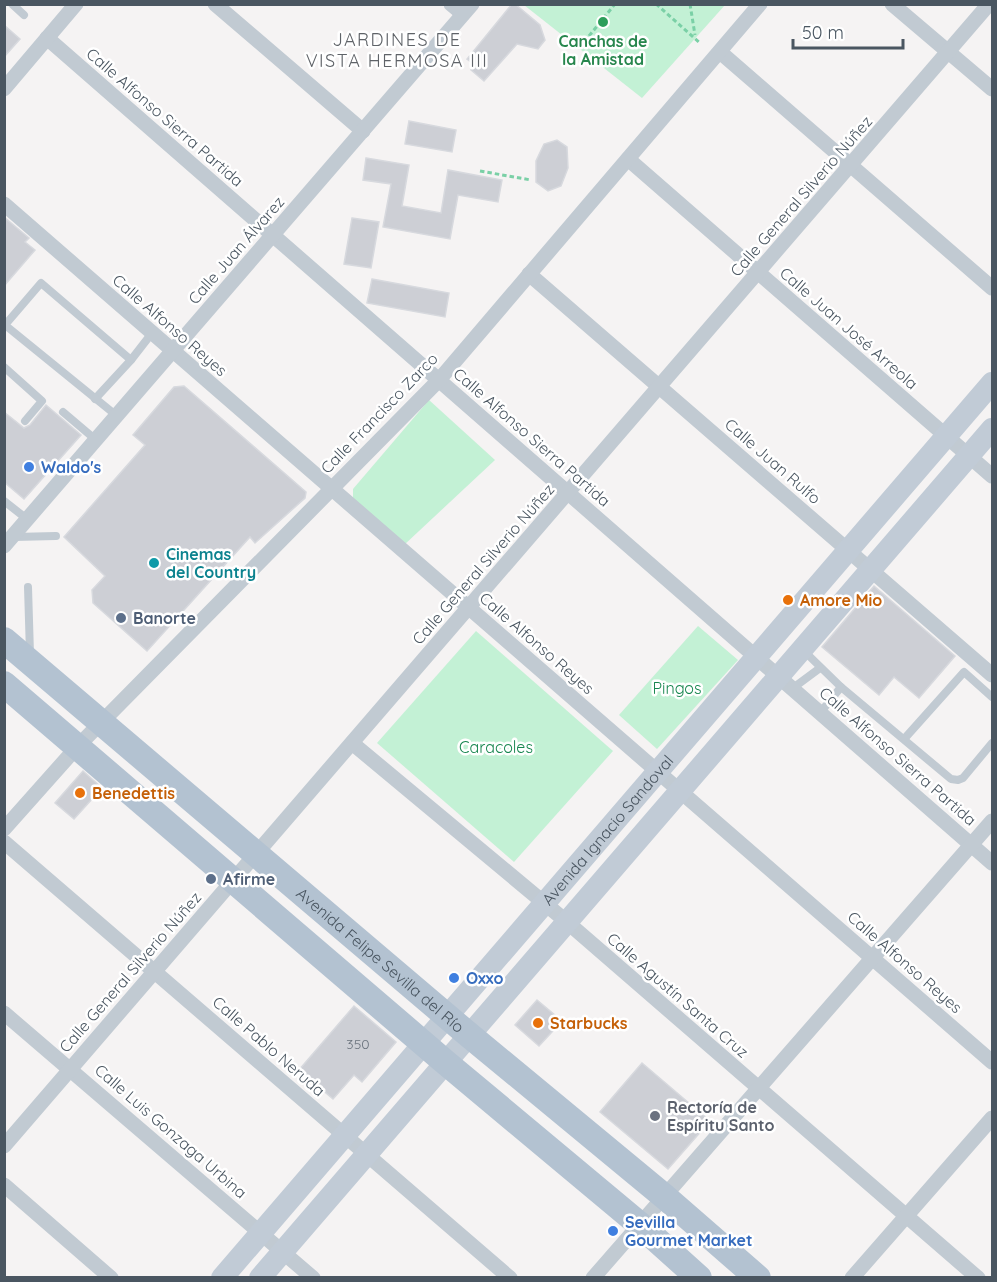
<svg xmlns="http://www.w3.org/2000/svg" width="997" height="1282" viewBox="0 0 997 1282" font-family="Quicksand,sans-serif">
  <rect width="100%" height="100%" fill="#f5f3f3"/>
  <g fill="#c3f1d5">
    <polygon points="524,5 725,5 642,98"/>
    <polygon points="429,400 495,460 404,545 353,498 353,489"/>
    <polygon points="698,626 738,660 657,749 619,715"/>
    <polygon points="476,631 613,751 514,862 377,743"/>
  </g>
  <g fill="#cdcfd5" stroke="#d7d9de" stroke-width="1.5">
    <polygon points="512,4 515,4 540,25 545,40 538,49 517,44 484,81 471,70 475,65 467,59"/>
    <polygon points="4,25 20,39 4,57"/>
    <polygon points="409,121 456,130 452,152 405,144"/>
    <polygon points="557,140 567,147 568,168 561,186 548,191 536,182 536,161 544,144"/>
    <polygon points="366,158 409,165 402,206 441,213 448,170 502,180 498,202 458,195 450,239 383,227 391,184 363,180"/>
    <polygon points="4,217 29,238 25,242 35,250 4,286"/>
    <polygon points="352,218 379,222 371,268 344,264"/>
    <polygon points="372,279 449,293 445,317 367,303"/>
    <polygon points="184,386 306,492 305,498 255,543 250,537 147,651 93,603 92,590 105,576 64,537 145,445 133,435 174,387"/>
    <polygon points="46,405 81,435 24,499 4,482 4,412 24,428 30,425"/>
    <polygon points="874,586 955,656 919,698 894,677 879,695 822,647"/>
    <polygon points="83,771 102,788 74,819 55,803"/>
    <polygon points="537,1000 562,1021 539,1046 515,1025"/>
    <polygon points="354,1006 396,1042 362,1082 354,1075 333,1099 299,1070"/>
    <polygon points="642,1063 710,1121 668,1169 600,1112"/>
  </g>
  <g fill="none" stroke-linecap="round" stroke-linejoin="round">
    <g stroke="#7ad0a6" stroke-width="3" stroke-dasharray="4.5 3" stroke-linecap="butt">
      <polyline points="656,4 700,43"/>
      <polyline points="690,4 695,35"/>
      <polyline points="589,36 615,4"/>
      <polyline points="480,171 531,180"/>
    </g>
    <g stroke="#c1cad2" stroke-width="8">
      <polyline points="12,4 24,15"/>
      <polyline points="4,367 42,401 25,421"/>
      <polyline points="95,399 131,360 152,333"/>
      <polyline points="63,412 96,440"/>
      <polyline points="117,416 5,325 41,283 131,360"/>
      <polyline points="4,501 27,519"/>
      <polyline points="14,537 56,536"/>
      <polyline points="28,587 30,654"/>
      <polyline points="804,651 841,687 951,779 958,780 963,778 992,743"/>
      <polyline points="793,688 820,668"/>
      <polyline points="820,713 841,687"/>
      <polyline points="905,738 964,672 992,697"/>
    </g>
    <g stroke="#c1cad2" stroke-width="15">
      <polyline points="215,4 363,131"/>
      <polyline points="451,4 463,14"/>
      <polyline points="892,4 992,89"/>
      <polyline points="47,38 992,863"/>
      <polyline points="720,52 992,288"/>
      <polyline points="4,89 76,4"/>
      <polyline points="628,159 992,476"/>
      <polyline points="4,204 992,1062"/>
      <polyline points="529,274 992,675"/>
      <polyline points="4,546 472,4"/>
      <polyline points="352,743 567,922 978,1278"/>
      <polyline points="4,829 77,747 439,380 760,4"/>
      <polyline points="4,842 510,1278"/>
      <polyline points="4,1013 313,1278"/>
      <polyline points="4,1146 989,4"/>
      <polyline points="4,1185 111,1278"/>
      <polyline points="593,1278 992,821"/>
      <polyline points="852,1278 992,1118"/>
    </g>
    <g stroke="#c1cbd6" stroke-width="22">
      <path id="s1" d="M222 1278 992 383"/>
      <polyline points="260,1278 992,429"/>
    </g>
    <g stroke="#b3c2d1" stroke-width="26">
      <path id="s2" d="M4 640 469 1035 665 1197 758 1278"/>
      <polyline points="4,684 445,1062 639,1224 699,1278"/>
    </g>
  </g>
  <circle fill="#2e9e5b" stroke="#fff" stroke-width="2" cx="603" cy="22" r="6"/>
  <g fill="#3f7fe0" stroke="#fff" stroke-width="2">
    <circle cx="29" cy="467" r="6"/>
    <circle cx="454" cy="978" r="6"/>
    <circle cx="613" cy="1231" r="6"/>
  </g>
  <circle fill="#0f9aa8" stroke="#fff" stroke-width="2" cx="154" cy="563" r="6"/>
  <g fill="#e8710a" stroke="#fff" stroke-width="2">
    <circle cx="788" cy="600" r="6"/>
    <circle cx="80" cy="793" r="6"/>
    <circle cx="538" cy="1023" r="6"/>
  </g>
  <g fill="#5c6f8a" stroke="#fff" stroke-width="2">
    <circle cx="121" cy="618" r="6"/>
    <circle cx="211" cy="879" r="6"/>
  </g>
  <circle fill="#6b7280" stroke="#fff" stroke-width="2" cx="655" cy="1116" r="6"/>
  <g text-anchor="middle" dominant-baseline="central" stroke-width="5" stroke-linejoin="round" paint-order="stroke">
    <g font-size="14" fill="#6b747e">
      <text x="358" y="1044">350</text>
    </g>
    <g font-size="16" font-weight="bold" fill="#27864d" stroke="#fff">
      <text x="603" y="41">Canchas de<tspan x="603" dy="18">la Amistad</tspan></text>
    </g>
    <g font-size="16" fill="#4a5661" stroke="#fff">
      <text transform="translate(165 117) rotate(41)">Calle Alfonso Sierra Partida</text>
      <text transform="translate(801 196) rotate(-49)">Calle General Silverio Núñez</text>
      <text transform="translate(236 250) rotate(-49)">Calle Juan Álvarez</text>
      <text transform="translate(170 325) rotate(41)">Calle Alfonso Reyes</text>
      <text transform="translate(849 328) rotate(41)">Calle Juan José Arreola</text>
      <text transform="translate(379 413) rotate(-46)">Calle Francisco Zarco</text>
      <text transform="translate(532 437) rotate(41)">Calle Alfonso Sierra Partida</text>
      <text transform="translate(773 461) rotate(41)">Calle Juan Rulfo</text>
      <text transform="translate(483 564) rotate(-49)">Calle General Silverio Núñez</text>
      <text transform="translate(537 643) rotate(41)">Calle Alfonso Reyes</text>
      <text transform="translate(898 756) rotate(41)">Calle Alfonso Sierra Partida</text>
      <text stroke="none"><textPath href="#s1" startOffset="591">Avenida Ignacio Sandoval</textPath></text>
      <text stroke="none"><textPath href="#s2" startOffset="494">Avenida Felipe Sevilla del Río</textPath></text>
      <text transform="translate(905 962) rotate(41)">Calle Alfonso Reyes</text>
      <text transform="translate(130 972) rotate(-49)">Calle General Silverio Núñez</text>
      <text transform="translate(678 995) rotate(41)">Calle Agustín Santa Cruz</text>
      <text transform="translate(269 1046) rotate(41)">Calle Pablo Neruda</text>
      <text transform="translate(171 1131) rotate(41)">Calle Luis Gonzaga Urbina</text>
    </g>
    <g font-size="16" font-weight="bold" fill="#366cbe" stroke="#fff" text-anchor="start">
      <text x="41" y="467">Waldo's</text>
      <text x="466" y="978">Oxxo</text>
      <text x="625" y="1222">Sevilla<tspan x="625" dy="18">Gourmet Market</tspan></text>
    </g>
    <g font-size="16" font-weight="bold" fill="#0d838f" stroke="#fff" text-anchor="start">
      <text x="166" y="554">Cinemas<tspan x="166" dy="18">del Country</tspan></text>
    </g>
    <g font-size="16" font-weight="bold" fill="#c56008" stroke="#fff" text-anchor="start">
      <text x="800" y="600">Amore Mio</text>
      <text x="92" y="793">Benedettis</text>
      <text x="550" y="1023">Starbucks</text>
    </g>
    <g font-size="16" font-weight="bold" fill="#4e5e75" stroke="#fff" text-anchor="start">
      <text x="133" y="618">Banorte</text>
      <text x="223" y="879">Afirme</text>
    </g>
    <g font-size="16" fill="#17864f" stroke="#fff">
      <text x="677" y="688">Pingos</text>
      <text x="496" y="747">Caracoles</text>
    </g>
    <g font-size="16" font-weight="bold" fill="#5b616d" stroke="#fff" text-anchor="start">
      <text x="667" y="1107">Rectoría de<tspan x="667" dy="18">Espíritu Santo</tspan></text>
    </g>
    <g font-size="18" letter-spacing="1.5" fill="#5f6368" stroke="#fff">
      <text x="397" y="39">JARDINES DE<tspan x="397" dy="21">VISTA HERMOSA III</tspan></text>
    </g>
  </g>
  <rect width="997" height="1282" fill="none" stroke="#4a5661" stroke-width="12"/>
  <path d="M793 39v9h110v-9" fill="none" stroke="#4a5661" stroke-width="3"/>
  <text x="802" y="39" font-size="18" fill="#4a5661" stroke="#ffffff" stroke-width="4.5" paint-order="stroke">50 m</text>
</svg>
